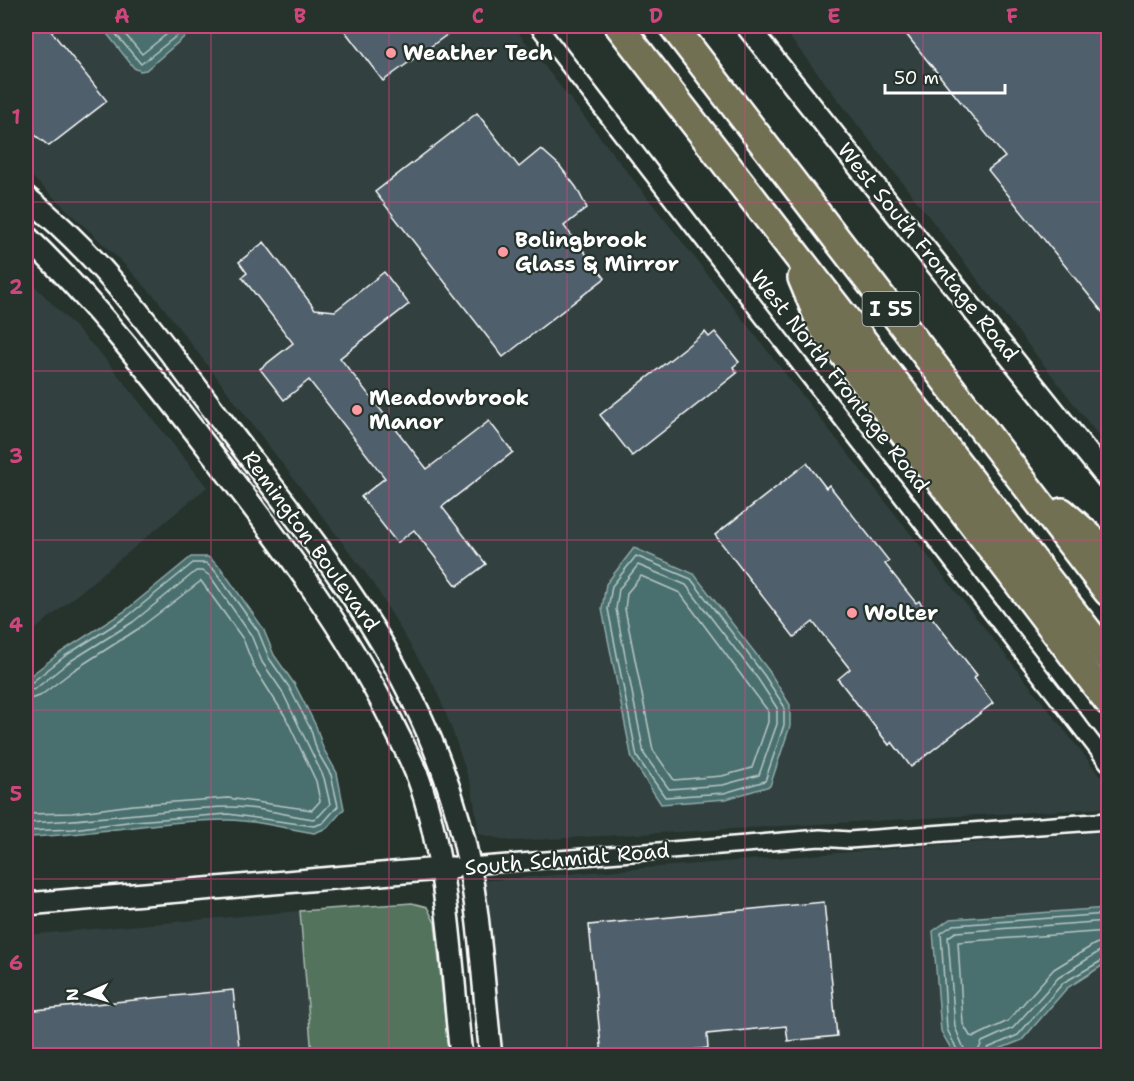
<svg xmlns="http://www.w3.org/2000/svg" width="1134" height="1081" viewBox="0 0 1134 1081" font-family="'Shantell Sans',sans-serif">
  <rect width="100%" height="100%" fill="#26332d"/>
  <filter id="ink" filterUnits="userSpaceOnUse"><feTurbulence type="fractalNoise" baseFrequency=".0167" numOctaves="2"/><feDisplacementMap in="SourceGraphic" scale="12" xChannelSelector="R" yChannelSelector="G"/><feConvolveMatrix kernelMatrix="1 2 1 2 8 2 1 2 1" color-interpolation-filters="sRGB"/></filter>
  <g filter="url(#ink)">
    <g fill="#324040">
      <polygon points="26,26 513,26 1108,786 1108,808 511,841 479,834 472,789 452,729 435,687 374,584 157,299 122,262 26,171"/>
      <polygon points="781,26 1108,26 1108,448 1061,387"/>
      <polygon points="26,277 102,355 207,487 26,637"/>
      <polygon points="1108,832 1108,1055 498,1055 479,881"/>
      <polygon points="300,911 312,1055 26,1056 26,935"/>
    </g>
    <polygon fill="#52735d" stroke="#a8b9ae" stroke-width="1.5" points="412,903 427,907 435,923 449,1055 312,1055 300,911"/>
    <g fill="#4a706e" stroke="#92a9a8" stroke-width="1.5">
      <polygon points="101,26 197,26 146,70 140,71 134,68"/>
      <polygon points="634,548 694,574 769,671 790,705 790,726 770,786 726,799 661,804 632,759 602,609 606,584"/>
      <path d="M191 557H208L220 567 263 628 274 655 295 685 316 726 323 748 337 773 344 809 327 828 314 833C286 829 256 820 228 820 160 820 93 835 26 837V679L61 652 125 611Z"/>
      <polygon points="1108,908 1108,962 1067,988 1022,1040 984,1055 954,1054 941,1031 933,931 950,919"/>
    </g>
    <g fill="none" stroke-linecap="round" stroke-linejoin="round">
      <g stroke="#b7c6c5" stroke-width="1.5">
        <polyline points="109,26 141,64 189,26"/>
        <polyline points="118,26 142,54 177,26"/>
        <polygon points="636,556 691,579 764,675 784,706 784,725 765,781 724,793 665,797 637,757 608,609 612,586"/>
        <polygon points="638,565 686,585 758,679 777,708 777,724 759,775 723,785 669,789 644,754 616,609 619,589"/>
        <polygon points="641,576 680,593 768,711 768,722 752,768 722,776 674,780 653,750 625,609 627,593"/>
        <polyline points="26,684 31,683 65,656 128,616 193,563 206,563 215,571 258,631 269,658 289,687 311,730 317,751 331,775 338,806 323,823 314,826 228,814 135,821 73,829 26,831"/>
        <path d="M26 691 35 689 69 662 133 622 196 571H203L210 576 251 635 262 662 282 691 324 778 330 804 319 816 313 819C284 815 255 806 227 807 159 809 93 821 26 823"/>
        <polyline points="26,700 40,696 74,670 138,629 201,581 243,639 254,667 285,716 316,781 320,801 312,810 228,798 133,805 72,813 26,814"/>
        <polyline points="1108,931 958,942 963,1024 970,1036 974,1037 1008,1021 1054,969 1095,944 1108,940"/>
        <polyline points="960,1056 947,1029 941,933 953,925 1108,914"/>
        <polyline points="967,1056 955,1027 948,937 956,932 1108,921"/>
        <polyline points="976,1056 982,1042 1013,1028 1058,978 1100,951 1108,949"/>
        <polyline points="984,1056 988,1048 1018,1035 1063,983 1108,957"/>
      </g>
    </g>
    <g fill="#4f5f6c" stroke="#fff" stroke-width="1.5">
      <polygon points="26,26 47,26 107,101 49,146 26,128"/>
      <polygon points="341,26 459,26 383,81"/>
      <polygon points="916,26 1108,26 1108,319 988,170 1005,157 906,34"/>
      <polygon points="477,113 519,167 541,149 559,165 576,187 587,208 564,226 605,278 503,357 375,192"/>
      <polygon points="264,242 315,309 335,311 384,272 409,304 340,358 427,469 489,421 513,452 442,507 486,564 457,586 414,530 397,543 361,497 385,478 309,380 284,400 260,369 293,343 242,277 247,273 239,262"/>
      <polygon points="705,332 709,337 715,332 739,362 733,367 737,373 632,456 600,415"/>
      <polygon points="807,463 826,488 829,485 889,561 885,564 916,603 919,601 977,675 974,678 993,703 911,767 892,742 889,745 838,679 850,669 813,622 794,637 715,535"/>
      <polygon points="824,902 837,1036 788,1041 786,1026 707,1034 708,1048 637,1056 602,1056 589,925"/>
      <polygon points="233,990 240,1056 26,1056 26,1011"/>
    </g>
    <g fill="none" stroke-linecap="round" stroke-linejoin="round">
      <g stroke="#fff" stroke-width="20">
        <g id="street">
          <polyline points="538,26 1108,763"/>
          <polyline points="469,866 820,838 849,840 1108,821"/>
        </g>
      </g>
      <g stroke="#fff" stroke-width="26">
        <g id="secondary">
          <polyline points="747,26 1108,479"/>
          <path d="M26 197C103 257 160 340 218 416 318 547 414 658 459 821 480 896 482 978 491 1056"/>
          <path d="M26 236C99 306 159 385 221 465 284 547 345 628 391 720 401 742 414 763 421 786 449 871 451 966 461 1056"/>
          <polyline points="26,904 452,868"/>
        </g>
      </g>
      <g stroke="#fff" stroke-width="32">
        <g id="highway">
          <polyline points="619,26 1108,657"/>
          <polyline points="673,26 1108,592"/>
          <polyline points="802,278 822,326 1108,701"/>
          <polyline points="1062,512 1108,553"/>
        </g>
      </g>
      <use href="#street" stroke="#26332d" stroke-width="15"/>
      <use href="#secondary" stroke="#26332d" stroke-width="21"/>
      <use href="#highway" stroke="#716f52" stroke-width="27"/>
    </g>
  </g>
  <path fill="none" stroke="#ce467c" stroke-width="1.5" stroke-opacity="0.55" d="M211 26V1056M389 26V1056M567 26V1056M745 26V1056M923 26V1056M26 202H1108M26 371H1108M26 540H1108M26 710H1108M26 879H1108"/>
  <g fill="#ff9aa2" stroke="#26332d" stroke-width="2">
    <circle cx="391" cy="53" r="6"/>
    <circle cx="503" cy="252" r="6"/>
    <circle cx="357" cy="410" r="6"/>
    <circle cx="852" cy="613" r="6"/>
  </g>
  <g text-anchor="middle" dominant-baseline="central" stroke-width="4.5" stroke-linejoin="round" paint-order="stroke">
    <rect fill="#26332d" stroke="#bec2c0" stroke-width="1.5" x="862.5" y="292" width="57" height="34" rx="4.5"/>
    <g font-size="20" font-weight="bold" fill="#fff">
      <text x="891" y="309">I 55</text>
    </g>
    <g font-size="21" font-weight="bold" fill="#fff" stroke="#26332d" text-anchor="start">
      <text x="403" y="53">Weather Tech</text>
      <text x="515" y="240">Bolingbrook<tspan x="515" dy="24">Glass &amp; Mirror</tspan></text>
      <text x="369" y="398">Meadowbrook<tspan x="369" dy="24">Manor</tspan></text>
      <text x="864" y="613">Wolter</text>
    </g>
    <g font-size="21" fill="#fff" stroke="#26332d">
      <text transform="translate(928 252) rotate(51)">West South Frontage Road</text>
      <text transform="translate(840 381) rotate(52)">West North Frontage Road</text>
      <text transform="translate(311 541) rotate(54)">Remington Boulevard</text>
      <text transform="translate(567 859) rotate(-5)">South Schmidt Road</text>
    </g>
  </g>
  <rect width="1134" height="1081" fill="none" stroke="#26332d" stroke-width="66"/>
  <g transform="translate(87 994) rotate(267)" stroke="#26332d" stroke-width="4.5" paint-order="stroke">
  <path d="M0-4.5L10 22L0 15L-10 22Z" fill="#ffffff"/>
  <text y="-9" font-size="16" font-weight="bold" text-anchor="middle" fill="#ffffff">N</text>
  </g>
  <path d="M885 84v9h120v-9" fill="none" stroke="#ffffff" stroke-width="3"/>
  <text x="894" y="84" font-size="18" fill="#ffffff" stroke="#26332d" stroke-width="4.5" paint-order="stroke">50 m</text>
  <rect x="33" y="33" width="1068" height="1015" fill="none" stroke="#ce467c" stroke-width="2"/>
  <g font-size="20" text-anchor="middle" font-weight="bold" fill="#ce467c">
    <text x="122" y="23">A</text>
    <text x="300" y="23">B</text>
    <text x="478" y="23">C</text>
    <text x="656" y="23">D</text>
    <text x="834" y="23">E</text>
    <text x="1012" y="23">F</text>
    <text x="16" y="124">1</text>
    <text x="16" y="294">2</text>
    <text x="16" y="463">3</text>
    <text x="16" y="632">4</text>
    <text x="16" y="801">5</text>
    <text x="16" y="970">6</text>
  </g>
</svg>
